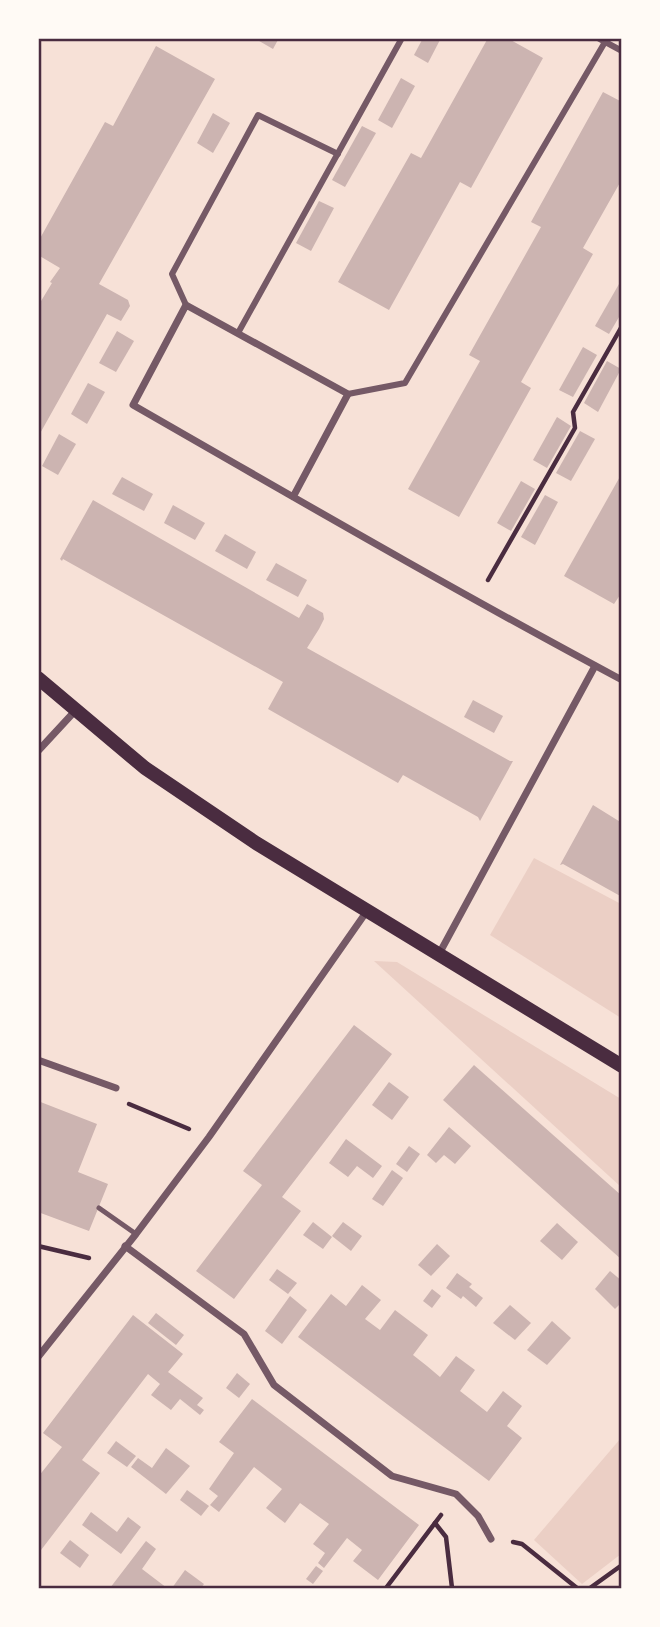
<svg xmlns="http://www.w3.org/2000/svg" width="660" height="1627" viewBox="0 0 660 1627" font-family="'Open Sans',sans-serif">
  <rect width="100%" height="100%" fill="#f7e1d7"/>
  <g fill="#ebcfc5">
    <polygon points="534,858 621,904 621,1018 490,935"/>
    <polygon points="374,961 397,962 621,1099 621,1187"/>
    <polygon points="621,1438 621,1554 582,1584 534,1540"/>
  </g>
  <g fill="#ccb4b1">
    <polygon points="254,38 279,38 273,49"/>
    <polygon points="423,38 441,38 428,63 414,55"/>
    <polygon points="488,38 507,38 543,58 471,188 460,182 389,310 338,282 411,153 421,158"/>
    <polygon points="156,46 215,79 99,284 128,300 130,306 121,321 107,314 38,437 38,306 52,283 50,282 60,268 38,255 38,242 105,122 113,126"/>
    <polygon points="401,78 415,86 392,128 378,120"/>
    <polygon points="603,92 622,102 622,179 583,248 593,254 521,382 531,388 459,517 408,489 480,361 469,355 541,227 531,222"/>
    <polygon points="213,113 230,123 213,153 197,143"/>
    <polygon points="362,126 376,133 345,187 332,180"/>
    <polygon points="319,201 334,208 311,251 296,243"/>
    <polygon points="619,284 622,286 622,312 609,334 595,326"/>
    <polygon points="117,331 134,341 116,372 99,363"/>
    <polygon points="583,347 597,355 573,397 559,390"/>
    <polygon points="607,361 621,369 598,412 584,403"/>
    <polygon points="88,383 105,392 87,424 71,414"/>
    <polygon points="557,417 571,426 547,468 533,460"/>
    <polygon points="580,431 595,439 571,481 556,473"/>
    <polygon points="59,434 76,444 58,475 42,466"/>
    <polygon points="622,473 622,592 614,604 564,576"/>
    <polygon points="122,477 153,494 144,511 112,494"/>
    <polygon points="521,481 535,489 511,531 497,523"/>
    <polygon points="545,495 558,502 535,545 521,537"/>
    <polygon points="93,500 299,618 307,604 323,613 324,619 319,629 307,648 510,761 513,761 480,821 478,817 403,775 398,783 268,709 283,682 63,559 62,561 60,559"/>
    <polygon points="173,505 205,523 195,540 164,523"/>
    <polygon points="225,534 256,552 247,569 215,551"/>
    <polygon points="276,563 307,580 298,597 266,580"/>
    <polygon points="473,700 503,716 494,733 464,717"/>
    <polygon points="593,805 622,823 622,897 563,864 560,865"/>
    <polygon points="354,1025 392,1054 282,1197 301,1211 234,1299 196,1271 262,1185 243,1171"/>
    <polygon points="474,1065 622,1196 622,1260 443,1100"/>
    <polygon points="389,1082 409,1097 392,1120 372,1105"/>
    <polygon points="38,1101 97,1124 78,1172 108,1184 89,1231 38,1212"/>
    <polygon points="449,1127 471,1146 455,1164 444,1155 436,1163 427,1155"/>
    <polygon points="346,1139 382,1166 373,1178 357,1166 348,1177 329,1163"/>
    <polygon points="409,1146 420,1154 407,1172 396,1164"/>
    <polygon points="392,1170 403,1178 383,1206 372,1199"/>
    <polygon points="313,1222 332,1237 323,1249 303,1235"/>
    <polygon points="343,1222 362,1236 351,1251 332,1236"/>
    <polygon points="557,1223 578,1242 562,1260 540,1241"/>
    <polygon points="437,1244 450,1256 431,1276 418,1265"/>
    <polygon points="277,1269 297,1283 288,1294 269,1280"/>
    <polygon points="610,1271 622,1281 622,1302 615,1309 595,1289"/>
    <polygon points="457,1273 472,1284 469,1287 483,1298 476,1307 463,1296 461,1299 446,1288"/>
    <polygon points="362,1285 381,1300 365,1319 380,1330 395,1310 428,1335 413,1355 427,1366 440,1377 456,1356 475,1370 460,1391 487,1412 503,1391 522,1406 507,1426 522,1438 489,1481 298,1337 331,1294 346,1306"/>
    <polygon points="432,1289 441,1296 432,1308 423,1301"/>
    <polygon points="290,1296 307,1310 282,1344 265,1331"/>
    <polygon points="510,1305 531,1323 515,1340 493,1323"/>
    <polygon points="156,1313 184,1335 176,1345 148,1323"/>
    <polygon points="133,1315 183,1354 168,1372 203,1398 197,1405 204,1410 200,1415 180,1399 171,1410 151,1395 160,1384 148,1374 82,1460 100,1473 38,1554 38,1477 62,1447 43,1433"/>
    <polygon points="552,1321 571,1338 547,1365 527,1350"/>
    <polygon points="237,1373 250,1384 239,1398 226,1388"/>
    <polygon points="252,1399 419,1525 378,1580 353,1561 362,1550 347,1538 324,1568 318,1563 325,1553 313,1544 329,1524 300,1503 285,1523 276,1516 266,1508 282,1489 254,1467 219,1512 210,1505 218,1496 209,1489 234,1453 219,1442"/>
    <polygon points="116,1441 136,1456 127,1467 107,1453"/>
    <polygon points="166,1448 190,1466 166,1494 131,1467 138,1458 152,1468"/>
    <polygon points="187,1490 209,1506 201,1516 180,1500"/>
    <polygon points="91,1512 117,1532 128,1517 141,1527 121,1554 82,1525"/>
    <polygon points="70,1540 89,1555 80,1568 60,1553"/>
    <polygon points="146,1541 156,1549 142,1569 167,1588 110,1588"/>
    <polygon points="316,1566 323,1571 313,1584 306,1579"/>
    <polygon points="185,1570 204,1584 201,1588 172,1588"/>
  </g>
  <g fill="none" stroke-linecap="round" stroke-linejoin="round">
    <g stroke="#4a2c40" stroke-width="4.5">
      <polyline points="488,580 575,428 573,412 622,326"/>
      <polyline points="129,1104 189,1129"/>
      <polyline points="38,1246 89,1258"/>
      <polyline points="435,1523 446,1537 452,1588"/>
      <polyline points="513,1542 522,1544 577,1588"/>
      <polyline points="386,1588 441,1515"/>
      <polyline points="590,1588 622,1565"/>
    </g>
    <polyline stroke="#755966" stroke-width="5" points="99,1208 136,1234"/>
    <g stroke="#755966" stroke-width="6">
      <polyline points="598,38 622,51"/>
      <polyline points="186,305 172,274 258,115 338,154"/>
      <polyline points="238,333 402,38"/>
      <polyline points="348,394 405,383 605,42"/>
    </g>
    <g stroke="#755966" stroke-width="7">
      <path d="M293 497 348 394 186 305 133 405C295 498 457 592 622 680"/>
      <polyline points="38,751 75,711"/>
      <polyline points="439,954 595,666"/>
      <polyline points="38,1060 116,1088"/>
      <polyline points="125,1246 244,1334 274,1385 392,1476 456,1494 478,1516 491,1539"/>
      <polyline points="38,1357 136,1234 209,1137 367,911"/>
    </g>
    <polyline stroke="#4a2c40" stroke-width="14" points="38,678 145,768 256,843 622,1066"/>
  </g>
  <rect width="660" height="1627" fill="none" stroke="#fffaf5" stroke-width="80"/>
  <rect x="40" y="40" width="580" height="1547" fill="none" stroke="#4a2c40" stroke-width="2.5"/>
</svg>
